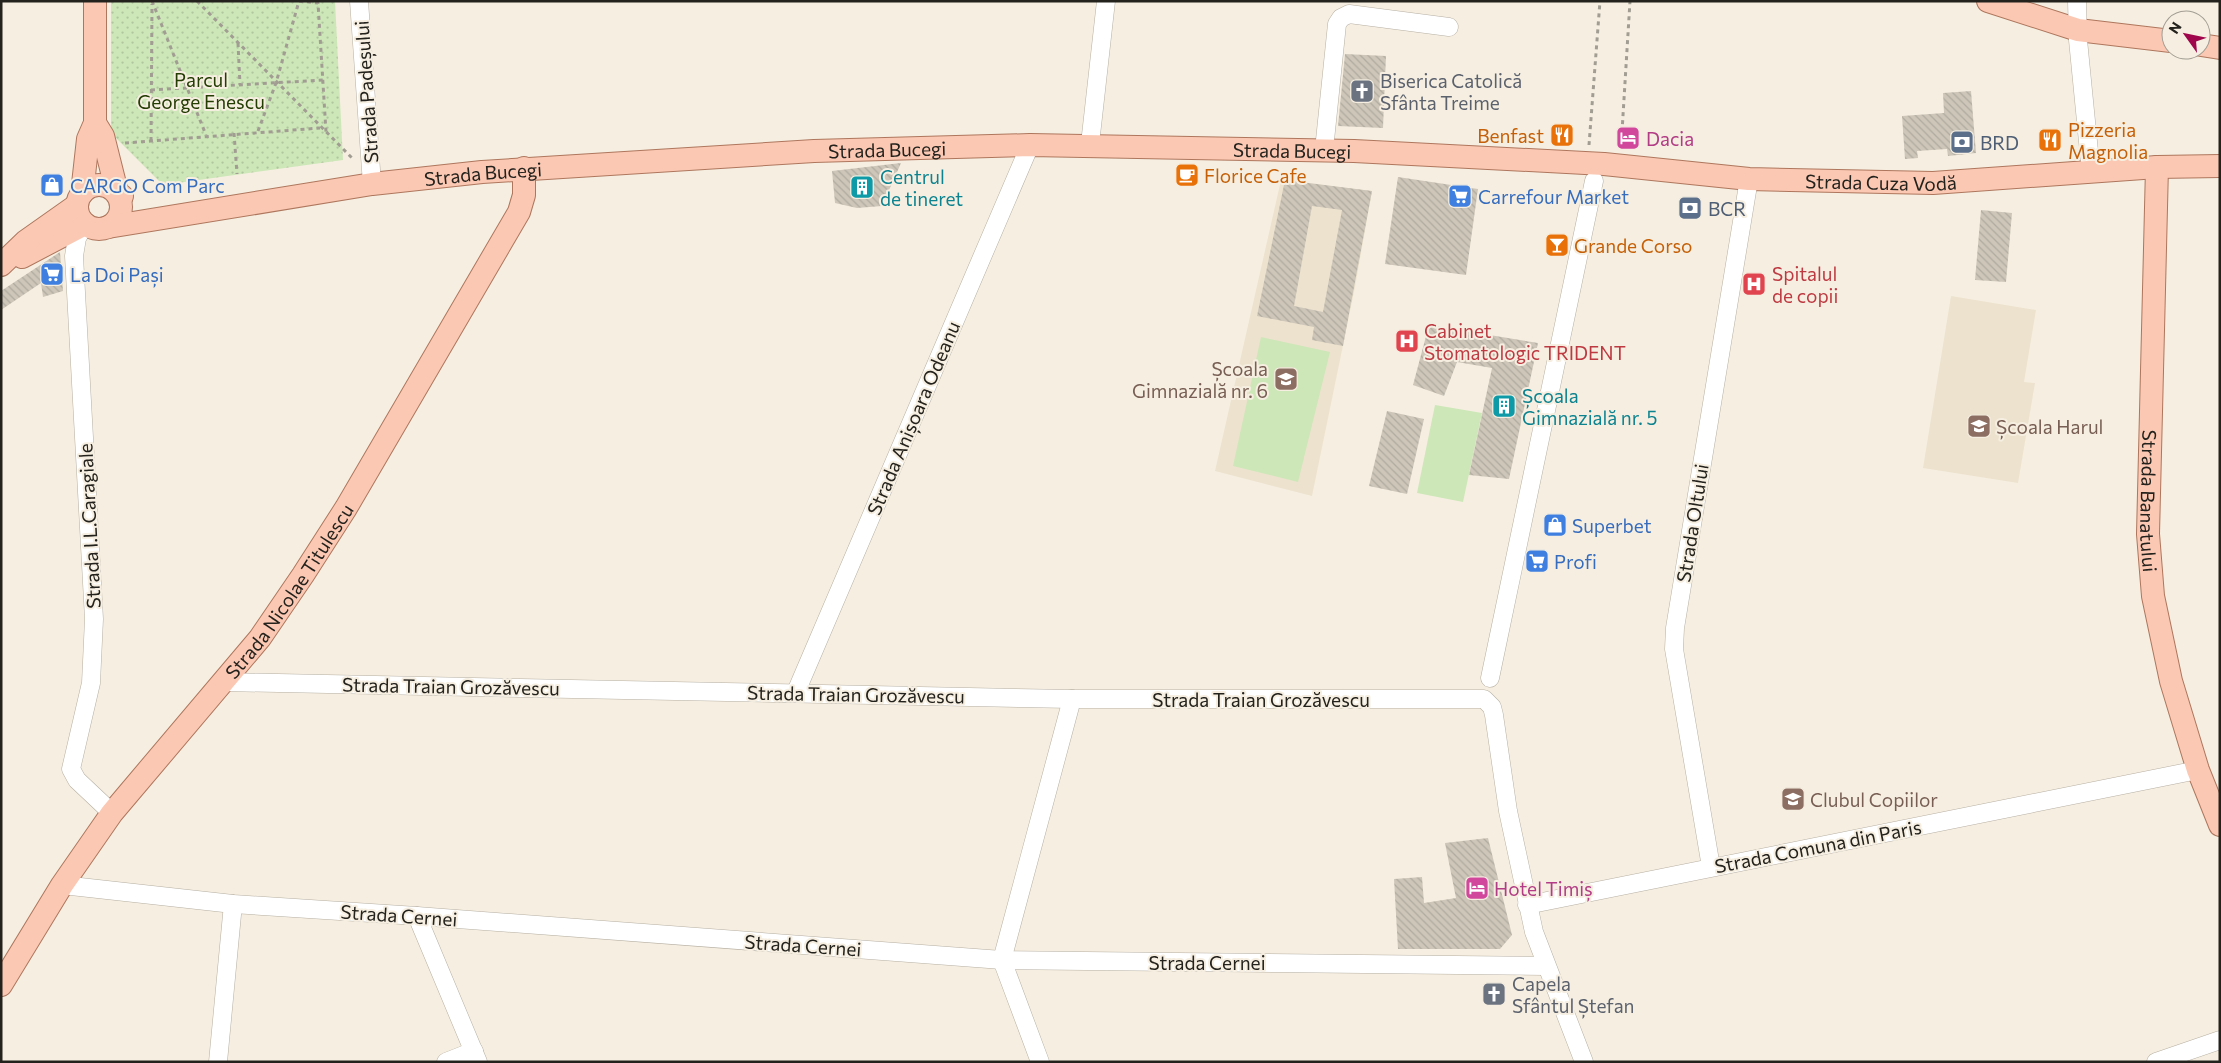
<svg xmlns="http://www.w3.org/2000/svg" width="2221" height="1063" viewBox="0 0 2221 1063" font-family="Commissioner,sans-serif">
  <defs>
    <pattern id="grass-dots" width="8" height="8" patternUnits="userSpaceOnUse" patternTransform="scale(1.25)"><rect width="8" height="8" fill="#cde7b8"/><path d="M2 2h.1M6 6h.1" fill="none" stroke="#b0c69e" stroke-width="1.8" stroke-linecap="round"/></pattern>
    <pattern id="building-back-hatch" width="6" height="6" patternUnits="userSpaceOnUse" patternTransform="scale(1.25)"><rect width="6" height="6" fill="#cdc6b9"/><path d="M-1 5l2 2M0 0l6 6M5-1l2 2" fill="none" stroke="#b0aa9f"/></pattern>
  </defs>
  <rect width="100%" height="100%" fill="#f6efe1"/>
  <g fill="#ede2ce">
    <polygon points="1281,180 1372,191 1355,287 1312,496 1215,471"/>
    <polygon points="1951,296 2036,310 2024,382 2035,383 2018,483 1923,468"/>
  </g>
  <polygon fill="url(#grass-dots)" points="111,1 335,1 343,160 163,185 111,133"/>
  <g fill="#cde7b8">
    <polygon points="1261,337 1330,352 1298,482 1233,466"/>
    <polygon points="1435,405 1482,413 1463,502 1417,493"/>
  </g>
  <g fill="url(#building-back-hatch)" fill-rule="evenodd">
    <polygon points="1345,54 1386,56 1383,128 1338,126"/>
    <polygon points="1971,91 1976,153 1948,156 1947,149 1917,151 1918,158 1905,159 1902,116 1944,113 1943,93"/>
    <polygon points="901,163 882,206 857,208 835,203 832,171"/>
    <polygon points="1398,177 1478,189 1466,275 1385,264"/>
    <path d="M1285 180 1372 191 1343 346 1312 340 1314 327 1257 316ZM1312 206 1342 210 1323 312 1294 306Z"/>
    <polygon points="1981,210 2012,213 2006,282 1975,280"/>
    <polygon points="60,252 63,291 43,297 41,283 1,310 1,291"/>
    <polygon points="1429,325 1538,343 1509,479 1469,475 1492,368 1457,362 1444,396 1413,385"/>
    <polygon points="1387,411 1424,419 1407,494 1369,486"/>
    <polygon points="1488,838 1512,935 1500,949 1398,949 1394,879 1422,877 1424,903 1456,898 1445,843"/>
    <circle cx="1494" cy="994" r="9"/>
  </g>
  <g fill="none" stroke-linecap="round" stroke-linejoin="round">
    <g stroke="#b6afa3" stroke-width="19">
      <g id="minor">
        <polyline points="359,1 372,184"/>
        <polyline points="2077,1 2078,40 2091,172"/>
        <polyline points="1090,144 1106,1"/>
        <polyline points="1324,150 1337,24 1341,18 1349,14 1449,27"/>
        <polyline points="85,224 77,238 74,256 94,619 91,683 71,769 77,780 112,813"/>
        <polyline points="1490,678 1594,181"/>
        <polyline points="224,682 1072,699 1484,699 1492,707 1494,715 1508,811 1534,932 1584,1062"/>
        <polyline points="796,692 1030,145"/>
        <polyline points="1711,867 1674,649 1675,628 1749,179"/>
        <polyline points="62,885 233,904 417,916 1002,960 1546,966"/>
        <polyline points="1527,905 2198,770"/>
        <polyline points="417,916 478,1062"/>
        <polyline points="218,1062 233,904"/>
        <polyline points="446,1062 474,1051"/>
        <polyline points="1040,1062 1002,960 1072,699"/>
        <polyline points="2156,1062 2220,1040"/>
      </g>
    </g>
    <g stroke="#ae765d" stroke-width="24">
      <g id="major">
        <polyline points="1988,1 2078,30 2171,41"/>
        <polyline points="2201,45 2220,48"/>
        <polyline points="95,123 103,136 117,192 122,196"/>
        <path id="s1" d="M2157 167 2148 534 2153 596 2171 681 2198 770 2220 825"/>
        <circle cx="99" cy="207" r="22"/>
        <polyline points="82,193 88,139 95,123 95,1"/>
        <path id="s2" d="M108 227 372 184 482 172 814 151 1030 145 1354 151 1604 164 1749 179 1933 183 2157 167 2220 166"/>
        <polyline points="22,257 85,224"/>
        <polyline points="1,265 26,241 77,205"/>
        <path id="s3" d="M1 985 62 885 112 813 260 638 303 575 346 508 519 212 524 195V168"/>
      </g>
    </g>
    <g stroke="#a29d93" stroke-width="3" stroke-dasharray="4 4" stroke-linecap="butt">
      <polyline points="152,1 206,135"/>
      <polyline points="197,1 354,160"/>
      <polyline points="299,1 318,3 326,132"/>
      <polyline points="238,43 240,85"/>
      <polyline points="151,90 323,80"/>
      <polyline points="258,131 276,83 299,1"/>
      <polyline points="234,133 237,174"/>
      <polyline points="151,141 152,4"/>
      <polyline points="125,143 320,128"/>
      <polyline points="1589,145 1600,1"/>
      <polyline points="1621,148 1630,1"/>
    </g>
    <use href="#minor" stroke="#fff" stroke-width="18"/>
    <use href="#major" stroke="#fbc8b3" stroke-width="22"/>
  </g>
  <defs>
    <g id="church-square" transform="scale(1.25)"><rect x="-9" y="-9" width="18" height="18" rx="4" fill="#6b7280" stroke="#f6efe1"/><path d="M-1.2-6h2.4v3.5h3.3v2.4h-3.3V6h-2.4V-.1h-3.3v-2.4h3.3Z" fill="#fff"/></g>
    <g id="restaurant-square" transform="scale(1.25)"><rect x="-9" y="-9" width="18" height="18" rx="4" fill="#e8710a" stroke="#f6efe1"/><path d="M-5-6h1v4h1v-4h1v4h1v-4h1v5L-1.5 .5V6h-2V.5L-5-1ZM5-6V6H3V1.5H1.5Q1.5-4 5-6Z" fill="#fff"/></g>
    <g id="hotel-square" transform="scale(1.25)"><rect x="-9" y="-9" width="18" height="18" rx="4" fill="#d1479c" stroke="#f6efe1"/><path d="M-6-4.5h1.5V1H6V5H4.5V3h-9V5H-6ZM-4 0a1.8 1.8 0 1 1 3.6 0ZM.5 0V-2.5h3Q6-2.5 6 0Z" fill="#fff"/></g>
    <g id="bank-square" transform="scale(1.25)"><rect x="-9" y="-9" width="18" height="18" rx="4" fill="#5c6f8a" stroke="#f6efe1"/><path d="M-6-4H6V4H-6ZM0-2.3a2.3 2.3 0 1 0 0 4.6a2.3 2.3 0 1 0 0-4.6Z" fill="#fff"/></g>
    <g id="cafe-square" transform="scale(1.25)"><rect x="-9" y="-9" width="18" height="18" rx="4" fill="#e8710a" stroke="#f6efe1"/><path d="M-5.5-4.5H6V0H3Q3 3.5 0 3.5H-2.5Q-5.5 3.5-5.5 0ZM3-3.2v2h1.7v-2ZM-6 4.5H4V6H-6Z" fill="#fff"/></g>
    <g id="shop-square" transform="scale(1.25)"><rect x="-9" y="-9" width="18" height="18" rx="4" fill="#3f7fe0" stroke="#f6efe1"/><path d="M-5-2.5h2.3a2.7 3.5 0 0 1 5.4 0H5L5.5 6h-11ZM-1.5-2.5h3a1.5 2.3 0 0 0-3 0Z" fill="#fff"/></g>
    <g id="building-square" transform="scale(1.25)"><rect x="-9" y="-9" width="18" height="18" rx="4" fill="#0f9aa8" stroke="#f6efe1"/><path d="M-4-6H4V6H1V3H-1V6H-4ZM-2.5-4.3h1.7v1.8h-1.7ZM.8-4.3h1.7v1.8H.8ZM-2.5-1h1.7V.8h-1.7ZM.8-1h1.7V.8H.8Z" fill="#fff"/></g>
    <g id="supermarket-square" transform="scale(1.25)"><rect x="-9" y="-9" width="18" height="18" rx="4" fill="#3f7fe0" stroke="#f6efe1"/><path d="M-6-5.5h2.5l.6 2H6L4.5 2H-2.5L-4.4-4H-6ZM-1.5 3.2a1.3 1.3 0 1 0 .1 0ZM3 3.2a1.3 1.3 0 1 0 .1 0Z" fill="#fff"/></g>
    <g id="bar-square" transform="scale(1.25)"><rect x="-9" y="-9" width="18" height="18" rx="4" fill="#e8710a" stroke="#f6efe1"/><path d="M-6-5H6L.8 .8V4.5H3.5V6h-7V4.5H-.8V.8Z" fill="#fff"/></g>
    <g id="hospital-square" transform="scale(1.25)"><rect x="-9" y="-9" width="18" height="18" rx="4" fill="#e0444e" stroke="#f6efe1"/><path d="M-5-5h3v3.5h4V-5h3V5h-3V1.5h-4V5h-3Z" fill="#fff"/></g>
    <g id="school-square" transform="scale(1.25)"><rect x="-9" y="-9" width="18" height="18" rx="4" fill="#8d6e63" stroke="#f6efe1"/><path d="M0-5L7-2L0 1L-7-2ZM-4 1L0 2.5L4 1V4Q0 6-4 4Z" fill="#fff"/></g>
  </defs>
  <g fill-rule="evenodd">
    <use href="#church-square" x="1362" y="91"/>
    <use href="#restaurant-square" x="1562" y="135"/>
    <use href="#hotel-square" x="1628" y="138"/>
    <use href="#restaurant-square" x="2050" y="140"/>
    <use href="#bank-square" x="1962" y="142"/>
    <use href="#cafe-square" x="1187" y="175"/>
    <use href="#shop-square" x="52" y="185"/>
    <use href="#building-square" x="862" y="187"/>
    <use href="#supermarket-square" x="1460" y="196"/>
    <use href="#bank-square" x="1690" y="208"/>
    <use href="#bar-square" x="1557" y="245"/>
    <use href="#supermarket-square" x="52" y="274"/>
    <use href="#hospital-square" x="1754" y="284"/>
    <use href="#hospital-square" x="1407" y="341"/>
    <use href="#school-square" x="1286" y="379"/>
    <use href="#building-square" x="1504" y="406"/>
    <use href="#school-square" x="1979" y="426"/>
    <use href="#shop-square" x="1555" y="525"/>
    <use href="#supermarket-square" x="1537" y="561"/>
    <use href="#school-square" x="1793" y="799"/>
    <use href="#hotel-square" x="1477" y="888"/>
    <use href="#church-square" x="1494" y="994"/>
  </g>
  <g text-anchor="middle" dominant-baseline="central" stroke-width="4" stroke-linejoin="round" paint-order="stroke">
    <g font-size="19" fill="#233d03" stroke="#f6efe1">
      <text x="201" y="79">Parcul<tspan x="201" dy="22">George Enescu</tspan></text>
    </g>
    <g font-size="19" fill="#5b616d" stroke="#f6efe1" text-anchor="start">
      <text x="1380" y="80">Biserica Catolică<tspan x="1380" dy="22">Sfânta Treime</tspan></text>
      <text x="1512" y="983">Capela<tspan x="1512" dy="22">Sfântul Ștefan</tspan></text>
    </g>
    <g font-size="19" fill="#24221d" stroke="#f6efe1">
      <text transform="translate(366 92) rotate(-94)">Strada Padeșului</text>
      <text stroke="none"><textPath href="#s2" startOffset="784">Strada Bucegi</textPath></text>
      <text stroke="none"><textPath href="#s2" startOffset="1189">Strada Bucegi</textPath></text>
      <text stroke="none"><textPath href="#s2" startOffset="379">Strada Bucegi</textPath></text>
      <text stroke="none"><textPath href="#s2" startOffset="1779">Strada Cuza Vodă</textPath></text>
      <text transform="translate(913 418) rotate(-67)">Strada Anișoara Odeanu</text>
      <text stroke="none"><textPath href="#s1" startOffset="334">Strada Banatului</textPath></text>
      <text transform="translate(1692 523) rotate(-81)">Strada Oltului</text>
      <text transform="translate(89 526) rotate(-93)">Strada I.L.Caragiale</text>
      <text stroke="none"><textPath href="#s3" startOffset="489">Strada Nicolae Titulescu</textPath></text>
      <text transform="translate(451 686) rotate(1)">Strada Traian Grozăvescu</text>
      <text transform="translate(856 694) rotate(1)">Strada Traian Grozăvescu</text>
      <text x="1261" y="699">Strada Traian Grozăvescu</text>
      <text transform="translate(1818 846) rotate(-11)">Strada Comuna din Paris</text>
      <text transform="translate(399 915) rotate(4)">Strada Cernei</text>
      <text transform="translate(803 945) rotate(4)">Strada Cernei</text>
      <text x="1207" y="962">Strada Cernei</text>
    </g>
    <g font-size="19" fill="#c56008" stroke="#f6efe1" text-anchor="start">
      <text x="2068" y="129">Pizzeria<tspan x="2068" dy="22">Magnolia</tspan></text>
      <text x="1544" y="135" text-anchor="end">Benfast</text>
      <text x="1204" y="175">Florice Cafe</text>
      <text x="1574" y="245">Grande Corso</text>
    </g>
    <g font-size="19" fill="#b23c85" stroke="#f6efe1" text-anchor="start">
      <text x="1646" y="138">Dacia</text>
      <text x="1494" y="888">Hotel Timiș</text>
    </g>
    <g font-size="19" fill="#4e5e75" stroke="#f6efe1" text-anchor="start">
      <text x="1980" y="142">BRD</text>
      <text x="1708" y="208">BCR</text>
    </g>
    <g font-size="19" fill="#0d838f" stroke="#f6efe1" text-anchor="start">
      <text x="880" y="176">Centrul<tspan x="880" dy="22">de tineret</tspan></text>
      <text x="1522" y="395">Școala<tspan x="1522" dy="22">Gimnazială nr. 5</tspan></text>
    </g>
    <g font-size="19" fill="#366cbe" stroke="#f6efe1" text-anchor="start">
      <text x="70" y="185">CARGO Com Parc</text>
      <text x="1478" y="196">Carrefour Market</text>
      <text x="70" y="274">La Doi Pași</text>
      <text x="1572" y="525">Superbet</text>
      <text x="1554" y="561">Profi</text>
    </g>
    <g font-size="19" fill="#be3a42" stroke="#f6efe1" text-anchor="start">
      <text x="1772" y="273">Spitalul<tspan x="1772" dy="22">de copii</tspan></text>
      <text x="1424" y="330">Cabinet<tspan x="1424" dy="22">Stomatologic TRIDENT</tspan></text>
    </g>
    <g font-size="19" fill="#785e54" stroke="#f6efe1" text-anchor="start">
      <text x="1268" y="368" text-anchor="end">Școala<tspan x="1268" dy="22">Gimnazială nr. 6</tspan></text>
      <text x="1996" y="426">Școala Harul</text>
      <text x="1810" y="799">Clubul Copiilor</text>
    </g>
  </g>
  <rect width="2221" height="1063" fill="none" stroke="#24221d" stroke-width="5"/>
  <g transform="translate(2186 35) rotate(303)"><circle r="24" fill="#f6efe1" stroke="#a29d93"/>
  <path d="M0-4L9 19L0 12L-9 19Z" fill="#9f064b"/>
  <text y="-8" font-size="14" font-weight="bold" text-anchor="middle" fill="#24221d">N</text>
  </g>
</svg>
